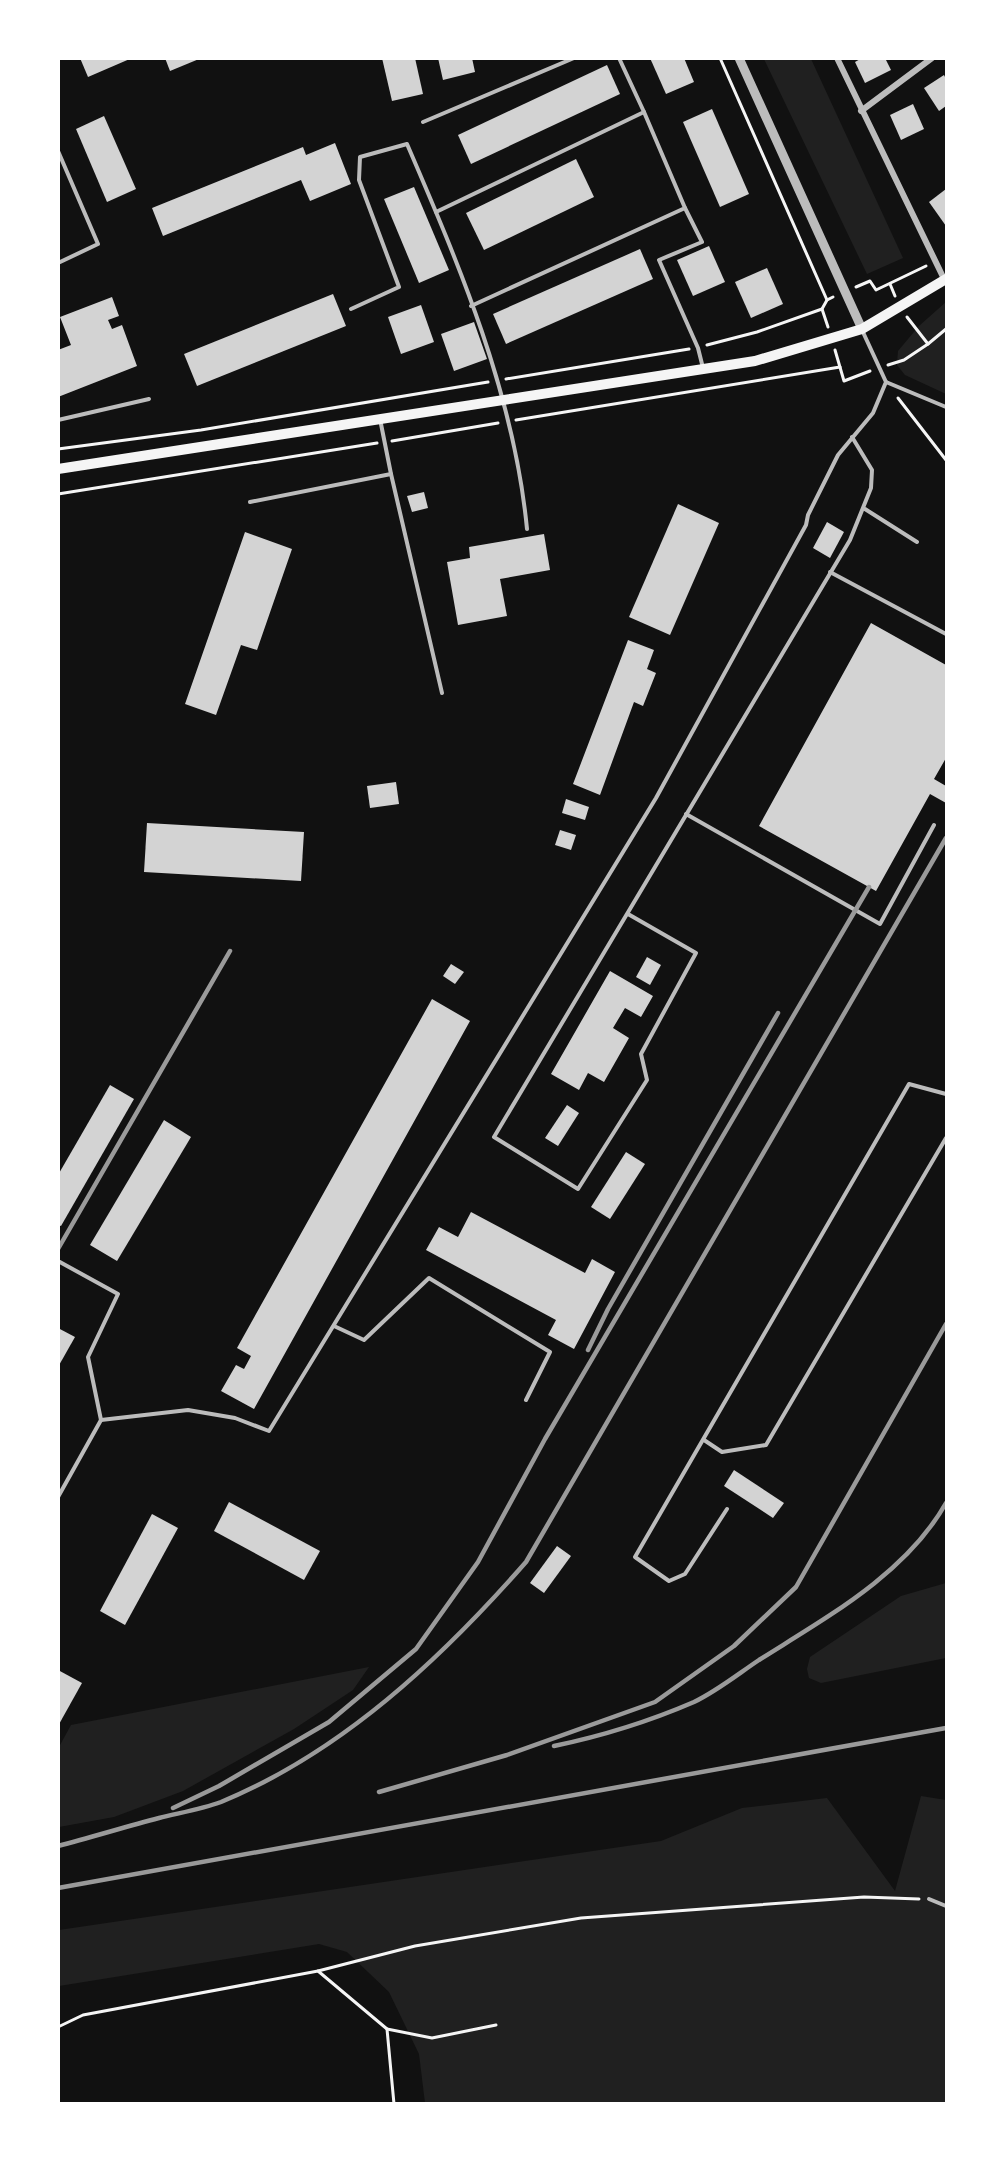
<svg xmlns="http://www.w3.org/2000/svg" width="1005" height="2162" viewBox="0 0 1005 2162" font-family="'DejaVu Sans',sans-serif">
  <rect width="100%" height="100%" fill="#111"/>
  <g fill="#202020">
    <polygon points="764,59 811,59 903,258 867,274"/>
    <polygon points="946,302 946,394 905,375 897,365 898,351 919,326"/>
    <polygon points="946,1583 946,1658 821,1683 809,1678 807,1669 810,1657 901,1596"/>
    <polygon points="369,1667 353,1690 294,1729 183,1791 114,1817 59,1827 59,1747 71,1725"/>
    <polygon points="921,1796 946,1800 946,2103 425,2103 419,2054 389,1992 347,1952 319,1944 59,1986 59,1930 661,1841 742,1808 827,1798 895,1891"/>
  </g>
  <g fill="#d3d3d3">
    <polygon points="80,58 132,58 88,77"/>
    <polygon points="165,58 199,58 199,59 170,71"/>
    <polygon points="382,58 415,58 423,94 392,101"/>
    <polygon points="438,58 472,58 475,72 443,80"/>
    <polygon points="650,58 684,58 694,82 666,94"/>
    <polygon points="862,58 885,58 891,70 865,83 855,62"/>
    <polygon points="607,65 620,94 471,164 458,135"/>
    <polygon points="944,75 946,79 946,106 939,111 924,88"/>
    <polygon points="913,104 924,129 901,140 890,115"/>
    <polygon points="712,109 749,194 720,207 683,122"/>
    <polygon points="104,116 136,189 107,202 76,129"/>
    <polygon points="335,143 351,184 310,201 301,180 163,236 152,208 303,147 306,155"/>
    <polygon points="576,159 594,197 484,250 466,213"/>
    <polygon points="414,187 449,270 419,283 384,199"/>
    <polygon points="946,189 946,226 929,202"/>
    <polygon points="709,246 725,282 693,296 677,260"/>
    <polygon points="640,249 653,279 506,344 493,314"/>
    <polygon points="767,268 783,304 751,318 735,282"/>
    <polygon points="333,294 346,326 197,386 184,354"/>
    <polygon points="112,297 119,316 108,320 112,329 122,325 137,366 58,397 58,350 71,345 60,317"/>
    <polygon points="421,305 434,342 401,354 388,317"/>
    <polygon points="474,322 487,359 454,371 441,334"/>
    <polygon points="424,492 428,508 412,512 407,496"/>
    <polygon points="678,504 719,523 670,635 629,617"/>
    <polygon points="827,522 844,532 830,558 813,548"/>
    <polygon points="245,532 292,549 257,650 241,645 216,715 185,704"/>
    <polygon points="544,534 550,570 500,579 507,616 458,625 447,562 470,558 469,547"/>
    <polygon points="871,623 946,665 946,758 934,779 946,786 946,803 930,794 876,891 759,826"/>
    <polygon points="628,640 654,650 647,669 656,673 643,706 634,702 600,795 573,784"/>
    <polygon points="396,782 399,804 370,808 367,786"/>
    <polygon points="566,799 589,807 585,820 562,813"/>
    <polygon points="147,823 304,832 301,881 144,872"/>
    <polygon points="560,830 576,835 571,850 555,845"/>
    <polygon points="647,957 661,965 650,985 636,977"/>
    <polygon points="451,964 464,972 455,984 443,976"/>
    <polygon points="610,971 653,996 641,1017 625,1008 613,1028 629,1038 604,1082 588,1073 579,1090 551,1074"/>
    <polygon points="432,999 470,1021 254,1409 221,1391 236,1365 244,1369 251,1356 237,1348"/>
    <polygon points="110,1085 134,1099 61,1226 58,1225 58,1175"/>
    <polygon points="567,1105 579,1113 558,1146 545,1138"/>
    <polygon points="164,1120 191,1137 117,1261 90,1245"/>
    <polygon points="626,1152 645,1164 610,1219 591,1207"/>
    <polygon points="471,1212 585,1273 592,1259 615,1272 574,1349 548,1335 556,1320 426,1250 439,1227 458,1237"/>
    <polygon points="58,1328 75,1337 58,1367"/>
    <polygon points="734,1470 784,1503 773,1518 724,1486"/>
    <polygon points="229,1502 320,1551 304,1580 214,1531"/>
    <polygon points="152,1514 178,1528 125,1625 100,1611"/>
    <polygon points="557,1546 571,1556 544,1593 530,1583"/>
    <polygon points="58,1670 82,1683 58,1726"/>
  </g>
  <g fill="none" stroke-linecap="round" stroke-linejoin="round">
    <g stroke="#f5f5f5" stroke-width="3">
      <polyline points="720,58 827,300"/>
      <polyline points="890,284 895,296"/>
      <polyline points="856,287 870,281 876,290 926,266"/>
      <polyline points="828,327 822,309 827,300 833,297"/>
      <polyline points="928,344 946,329"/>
      <polyline points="707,345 757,332 822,309"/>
      <polyline points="835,350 844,381 870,371"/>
      <polyline points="888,365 904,360 928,344 907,317"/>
      <polyline points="506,379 689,349"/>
      <polyline points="898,398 946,460"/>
      <polyline points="516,420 840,367"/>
      <polyline points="392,441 498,423"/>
      <polyline points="58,449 201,430 488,382"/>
      <polyline points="58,494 377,443"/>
      <polyline points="318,1971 415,1946 581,1918 864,1897 919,1899"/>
      <polyline points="58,2027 83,2015 318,1971 387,2029 394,2104"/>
      <polyline points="387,2029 432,2038 496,2025"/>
    </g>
    <g stroke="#bcbcbc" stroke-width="4">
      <polyline points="423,122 574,58"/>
      <polyline points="58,151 98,244 58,263"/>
      <polyline points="685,208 702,242 659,260 698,348 703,368"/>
      <polyline points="436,212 644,112 619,58"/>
      <polyline points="471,306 685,208 644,112"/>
      <path d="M351 309 399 287 359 180 360 157 407 144C460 267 514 394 527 529"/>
      <polyline points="886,382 946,407"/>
      <polyline points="58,420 149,399"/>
      <polyline points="391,474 442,693"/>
      <polyline points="250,502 391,474 380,419"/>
      <polyline points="865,509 917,542"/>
      <polyline points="830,572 946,634"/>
      <polyline points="686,814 880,924 934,825"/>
      <polyline points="628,914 696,953 641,1054 647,1080 578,1189 494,1137 850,540 871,488 872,470 852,437"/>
      <polyline points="58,1261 118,1294 88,1357 101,1420"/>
      <polyline points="334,1326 364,1340 429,1278 550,1352 526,1400"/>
      <polyline points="704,1440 722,1452 766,1445 946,1138"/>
      <polyline points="58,1497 101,1420 188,1410 235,1418 269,1431 656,798 806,525 808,515 838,455 873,413 886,382 862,330"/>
      <polyline points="727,1509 685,1574 669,1581 635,1557 909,1084 946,1094"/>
      <polyline points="929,1899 946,1906"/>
    </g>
    <g stroke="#bcbcbc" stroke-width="6">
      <polyline points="837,58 945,281"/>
      <polyline points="861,111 932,58"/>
    </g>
    <polyline stroke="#bcbcbc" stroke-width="9" points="739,58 862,329"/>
    <polyline stroke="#f5f5f5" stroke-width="10" points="58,469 755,361 862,329 946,279"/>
    <g stroke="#9a9a9a" stroke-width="4.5">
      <polyline points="58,1249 230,951"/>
      <polyline points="588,1350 608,1309 778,1013"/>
      <path d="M554 1746C602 1736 650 1721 694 1702 717 1691 738 1674 759 1660 827 1617 906 1574 946 1503"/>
      <polyline points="379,1792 507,1755 655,1702 734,1646 796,1587 946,1324"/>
      <polyline points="173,1808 219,1786 329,1722 416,1649 478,1562 545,1439 869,887"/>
      <path d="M58 1846C92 1837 125 1827 159 1818 179 1813 202 1809 221 1802 342 1752 441 1659 526 1562L946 838"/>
      <polyline points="58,1888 946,1728"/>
    </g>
  </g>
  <rect width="1005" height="2162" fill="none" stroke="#ffffff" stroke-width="120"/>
</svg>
